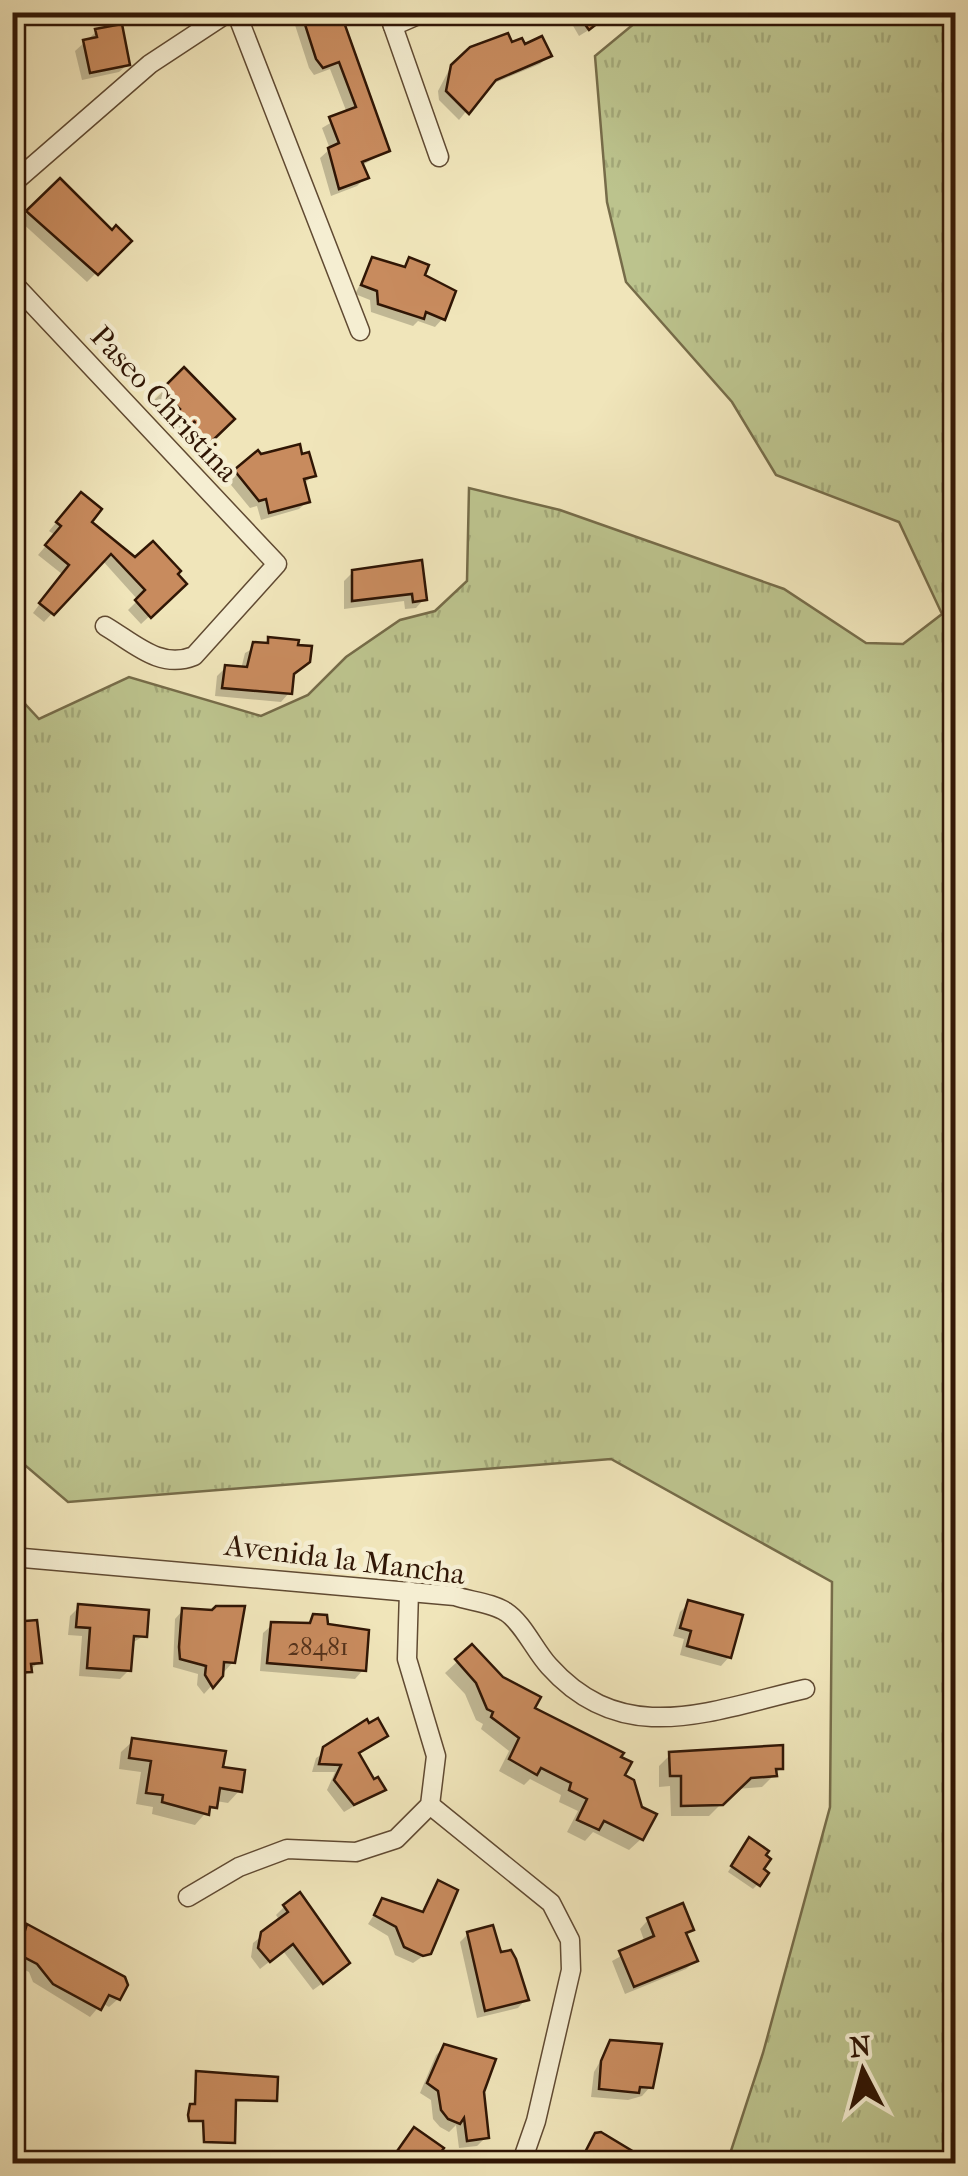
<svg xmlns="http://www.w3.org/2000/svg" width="968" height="2176" viewBox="0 0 968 2176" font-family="'IM FELL French Canon',serif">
  <defs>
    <pattern id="grass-tufts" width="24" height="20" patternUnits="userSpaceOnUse" patternTransform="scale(2.5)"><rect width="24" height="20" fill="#bcc38d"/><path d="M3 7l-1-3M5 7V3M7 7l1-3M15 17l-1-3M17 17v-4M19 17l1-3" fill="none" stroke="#a2a778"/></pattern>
  </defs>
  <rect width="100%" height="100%" fill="#f0e5ba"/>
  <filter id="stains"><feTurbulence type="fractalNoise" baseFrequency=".002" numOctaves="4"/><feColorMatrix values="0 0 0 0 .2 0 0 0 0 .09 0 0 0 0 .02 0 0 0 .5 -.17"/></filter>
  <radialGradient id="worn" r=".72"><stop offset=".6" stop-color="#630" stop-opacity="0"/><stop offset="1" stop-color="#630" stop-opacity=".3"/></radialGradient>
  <polygon fill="url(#grass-tufts)" stroke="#766c49" stroke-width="2.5" points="647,13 955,13 955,2163 727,2163 763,2053 830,1807 832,1582 611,1459 68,1502 13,1455 13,691 39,719 129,677 261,716 308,695 346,657 400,620 435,611 467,581 469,488 560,510 784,589 866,643 903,644 942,614 899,522 776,475 732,402 626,282 607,202 595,56"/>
  <g fill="#0003">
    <polygon points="335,12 387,151 361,166 366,177 357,186 331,196 320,158 330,149 322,128 347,113 330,69 314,75 309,68 294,22 302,14"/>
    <polygon points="565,12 618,12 579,36"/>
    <polygon points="96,32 128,64 119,72 82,80 75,51"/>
    <polygon points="511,45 549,56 540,64 487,86 459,120 439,100 438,91 449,70 458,60"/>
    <polygon points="12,117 22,120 12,139"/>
    <polygon points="60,181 112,233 128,241 87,282 20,221"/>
    <polygon points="373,260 402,268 410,260 443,318 435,327 418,321 413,326 371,312 370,300 355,294"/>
    <polygon points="184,371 231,419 199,451 168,425 174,419 154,400"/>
    <polygon points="235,471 313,475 303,485 308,501 299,509 261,520 257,506 250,508 227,480"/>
    <polygon points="72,504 135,560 184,584 141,624 128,610 138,600 102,560 44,622 33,613 62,574 38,555 55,535 49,531"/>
    <polygon points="419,563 424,599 416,608 405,609 404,601 344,609 344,581 353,572"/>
    <polygon points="269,640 291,676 289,693 281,702 215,696 217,676 226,667 241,669 245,653"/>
    <polygon points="689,1603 729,1657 721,1666 680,1655 684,1639 673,1636 680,1612"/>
    <polygon points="79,1607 144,1636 130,1644 129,1670 120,1679 79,1676 82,1636 68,1635 70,1616"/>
    <polygon points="183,1610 233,1662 204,1694 197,1685 198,1674 173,1667 175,1619"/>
    <polygon points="314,1617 363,1670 355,1679 260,1671 263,1633 272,1625 305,1625"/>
    <polygon points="12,1625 39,1662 21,1679 12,1680"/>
    <polygon points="472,1648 532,1710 621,1776 641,1839 629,1850 593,1832 585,1841 567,1832 578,1811 559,1802 561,1795 530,1779 524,1785 499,1771 509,1751 481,1729 483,1724 476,1720 465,1694 445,1673"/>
    <polygon points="368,1727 385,1736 358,1755 373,1783 383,1789 344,1812 327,1790 335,1772 312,1772 316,1758"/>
    <polygon points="133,1741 239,1791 228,1803 216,1801 195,1825 152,1814 153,1807 136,1804 141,1772 119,1769 121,1752"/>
    <polygon points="670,1755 781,1768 762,1787 736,1789 709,1816 671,1816 670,1786 659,1787 659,1766"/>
    <polygon points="745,1846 758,1884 753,1889 728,1872"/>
    <polygon points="439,1883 429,1952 413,1963 395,1955 388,1936 368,1924 383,1901 420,1914"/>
    <polygon points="284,1907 338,1972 313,1990 283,1951 260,1969 251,1957 253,1943 280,1921 276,1915"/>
    <polygon points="648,1920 691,1930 685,1936 695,1961 686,1969 625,1994 612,1961 645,1943 640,1929"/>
    <polygon points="27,1928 118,1999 109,2007 102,2003 90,2017 33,1982 29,1972 12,1964 19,1936"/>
    <polygon points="468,1934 499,1955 526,1999 518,2008 477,2018 460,1942"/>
    <polygon points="611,2043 650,2087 642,2096 628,2100 591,2097 594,2072"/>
    <polygon points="445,2046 481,2092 486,2137 477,2146 459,2148 456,2125 449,2132 440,2127 433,2119 431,2100 420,2093 436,2055"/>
    <polygon points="594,2140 632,2154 640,2164 578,2164"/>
  </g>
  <g fill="#c88b5e" stroke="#301605" stroke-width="2.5">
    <polygon points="301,12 336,12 345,25 390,151 362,162 369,178 339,189 328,148 339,143 329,117 356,107 339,62 323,68 316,59"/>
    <polygon points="576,12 612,12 589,30"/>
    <polygon points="122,24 130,65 90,73 83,40 97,37 95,29"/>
    <polygon points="508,33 512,42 522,38 525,44 542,36 552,56 496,80 469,114 446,91 451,65 470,47"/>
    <polygon points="60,178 112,230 116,225 132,241 98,275 26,211"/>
    <polygon points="372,257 405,267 409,257 429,265 425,275 456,291 445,320 426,312 424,319 378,304 377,291 361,285"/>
    <polygon points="184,367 235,419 209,444 174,415 180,409 161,390"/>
    <polygon points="300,444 302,454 309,452 316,476 304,479 310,502 269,513 266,499 259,501 234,470 258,450 261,454"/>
    <polygon points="81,492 102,509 92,522 135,557 153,541 181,571 178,574 187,584 151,618 135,600 145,590 111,554 54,615 39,603 69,565 45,545 61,526 56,522"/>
    <polygon points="422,560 427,600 413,602 412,594 352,601 352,570"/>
    <polygon points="268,637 299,640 298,645 312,646 310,662 294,674 292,694 222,688 225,665 247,667 253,642 268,643"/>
    <polygon points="688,1600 743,1615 731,1658 687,1646 691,1631 680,1628"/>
    <polygon points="78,1604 149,1610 147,1637 134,1636 131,1671 87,1668 90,1628 76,1627"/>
    <polygon points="216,1606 245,1606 235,1663 224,1662 223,1676 213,1688 205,1675 206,1666 180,1659 179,1647 182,1608 212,1610"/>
    <polygon points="313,1614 327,1615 328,1624 369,1630 366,1671 267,1663 271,1622 310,1623"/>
    <polygon points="37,1620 42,1663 31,1664 32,1672 12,1673 12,1622"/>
    <polygon points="472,1644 503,1677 541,1697 535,1708 624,1753 621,1757 632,1762 625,1775 634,1780 642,1807 657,1814 643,1840 604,1821 599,1830 577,1820 587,1799 569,1790 571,1783 541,1768 537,1775 509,1759 519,1738 491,1717 493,1712 487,1709 476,1683 455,1659"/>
    <polygon points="378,1718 388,1736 359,1753 374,1779 378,1777 386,1790 354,1805 334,1780 341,1765 319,1764 323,1747 367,1719 369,1723"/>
    <polygon points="132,1738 226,1751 223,1767 245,1770 242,1792 220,1788 217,1808 210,1807 209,1815 162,1802 163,1795 146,1793 151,1761 129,1758"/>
    <polygon points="783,1745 783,1769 776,1769 777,1776 751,1778 723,1805 681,1806 681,1776 670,1776 669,1752"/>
    <polygon points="749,1837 769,1851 766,1855 771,1859 764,1869 769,1873 760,1886 731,1866"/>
    <polygon points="438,1880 458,1890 431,1954 423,1956 404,1947 396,1927 374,1915 382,1898 423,1912"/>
    <polygon points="300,1892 350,1963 323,1984 293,1944 270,1962 258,1948 261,1932 288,1912 283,1905"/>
    <polygon points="683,1903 694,1930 686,1933 698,1961 634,1987 619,1951 654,1936 647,1918"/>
    <polygon points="27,1924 125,1977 128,1985 120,2000 109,1995 101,2010 53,1984 37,1964 18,1954"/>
    <polygon points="493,1925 501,1952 511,1950 516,1959 529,2000 485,2011 467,1932"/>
    <polygon points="610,2040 662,2044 653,2088 640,2087 639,2093 599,2089 601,2061"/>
    <polygon points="444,2044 496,2059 484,2092 489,2138 467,2141 464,2118 460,2124 448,2119 441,2110 438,2091 427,2083"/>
    <polygon points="196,2071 278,2077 277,2101 236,2100 235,2143 204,2142 203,2121 189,2121 188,2115 190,2104 195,2104"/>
    <polygon points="414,2127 444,2148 432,2164 388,2164"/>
    <polygon points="601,2132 634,2152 627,2164 579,2164 595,2133"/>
  </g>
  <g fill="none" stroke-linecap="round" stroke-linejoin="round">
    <g stroke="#604a32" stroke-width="21">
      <g id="minor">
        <polyline points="236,12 360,331"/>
        <polyline points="388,12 439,157"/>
        <polyline points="393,26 425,12"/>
        <polyline points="12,184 150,64 229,12"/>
        <path d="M12 282 277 564 194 656C160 670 134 643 105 626"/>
        <path d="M12 1557 455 1596C469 1601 493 1603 506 1612 523 1623 535 1651 549 1666 624 1750 712 1710 805 1689"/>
        <polyline points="430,1805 551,1903 570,1940 571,1970 536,2121 521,2164"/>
        <polyline points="188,1897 239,1867 287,1849 356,1852 396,1839 430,1805 436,1756 407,1659 409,1591"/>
      </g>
    </g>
    <use href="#minor" stroke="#f5eed2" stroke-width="18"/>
  </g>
  <g text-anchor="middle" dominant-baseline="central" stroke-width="9" stroke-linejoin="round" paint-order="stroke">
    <g font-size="25" fill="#56331b">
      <text x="318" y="1646">28481</text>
    </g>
    <g font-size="30" fill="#301605" stroke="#f5eed2">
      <text transform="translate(164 404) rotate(47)">Paseo Christina</text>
      <text transform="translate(345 1560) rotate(7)">Avenida la Mancha</text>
    </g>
  </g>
  <rect width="968" height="2176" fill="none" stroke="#f0e5ba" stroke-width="50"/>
  <rect x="15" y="15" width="938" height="2146" fill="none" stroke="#301605" stroke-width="5"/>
  <rect x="25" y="25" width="918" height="2126" fill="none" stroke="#301605" stroke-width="2.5"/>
  <g transform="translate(863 2071) rotate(354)" stroke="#f5eed2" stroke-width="8" paint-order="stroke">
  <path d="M0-8L18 38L0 25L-18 38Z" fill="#301605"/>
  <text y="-15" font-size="28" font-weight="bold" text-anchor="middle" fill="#301605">N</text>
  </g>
  <rect width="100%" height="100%" filter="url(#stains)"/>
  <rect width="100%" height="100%" fill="url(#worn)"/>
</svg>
